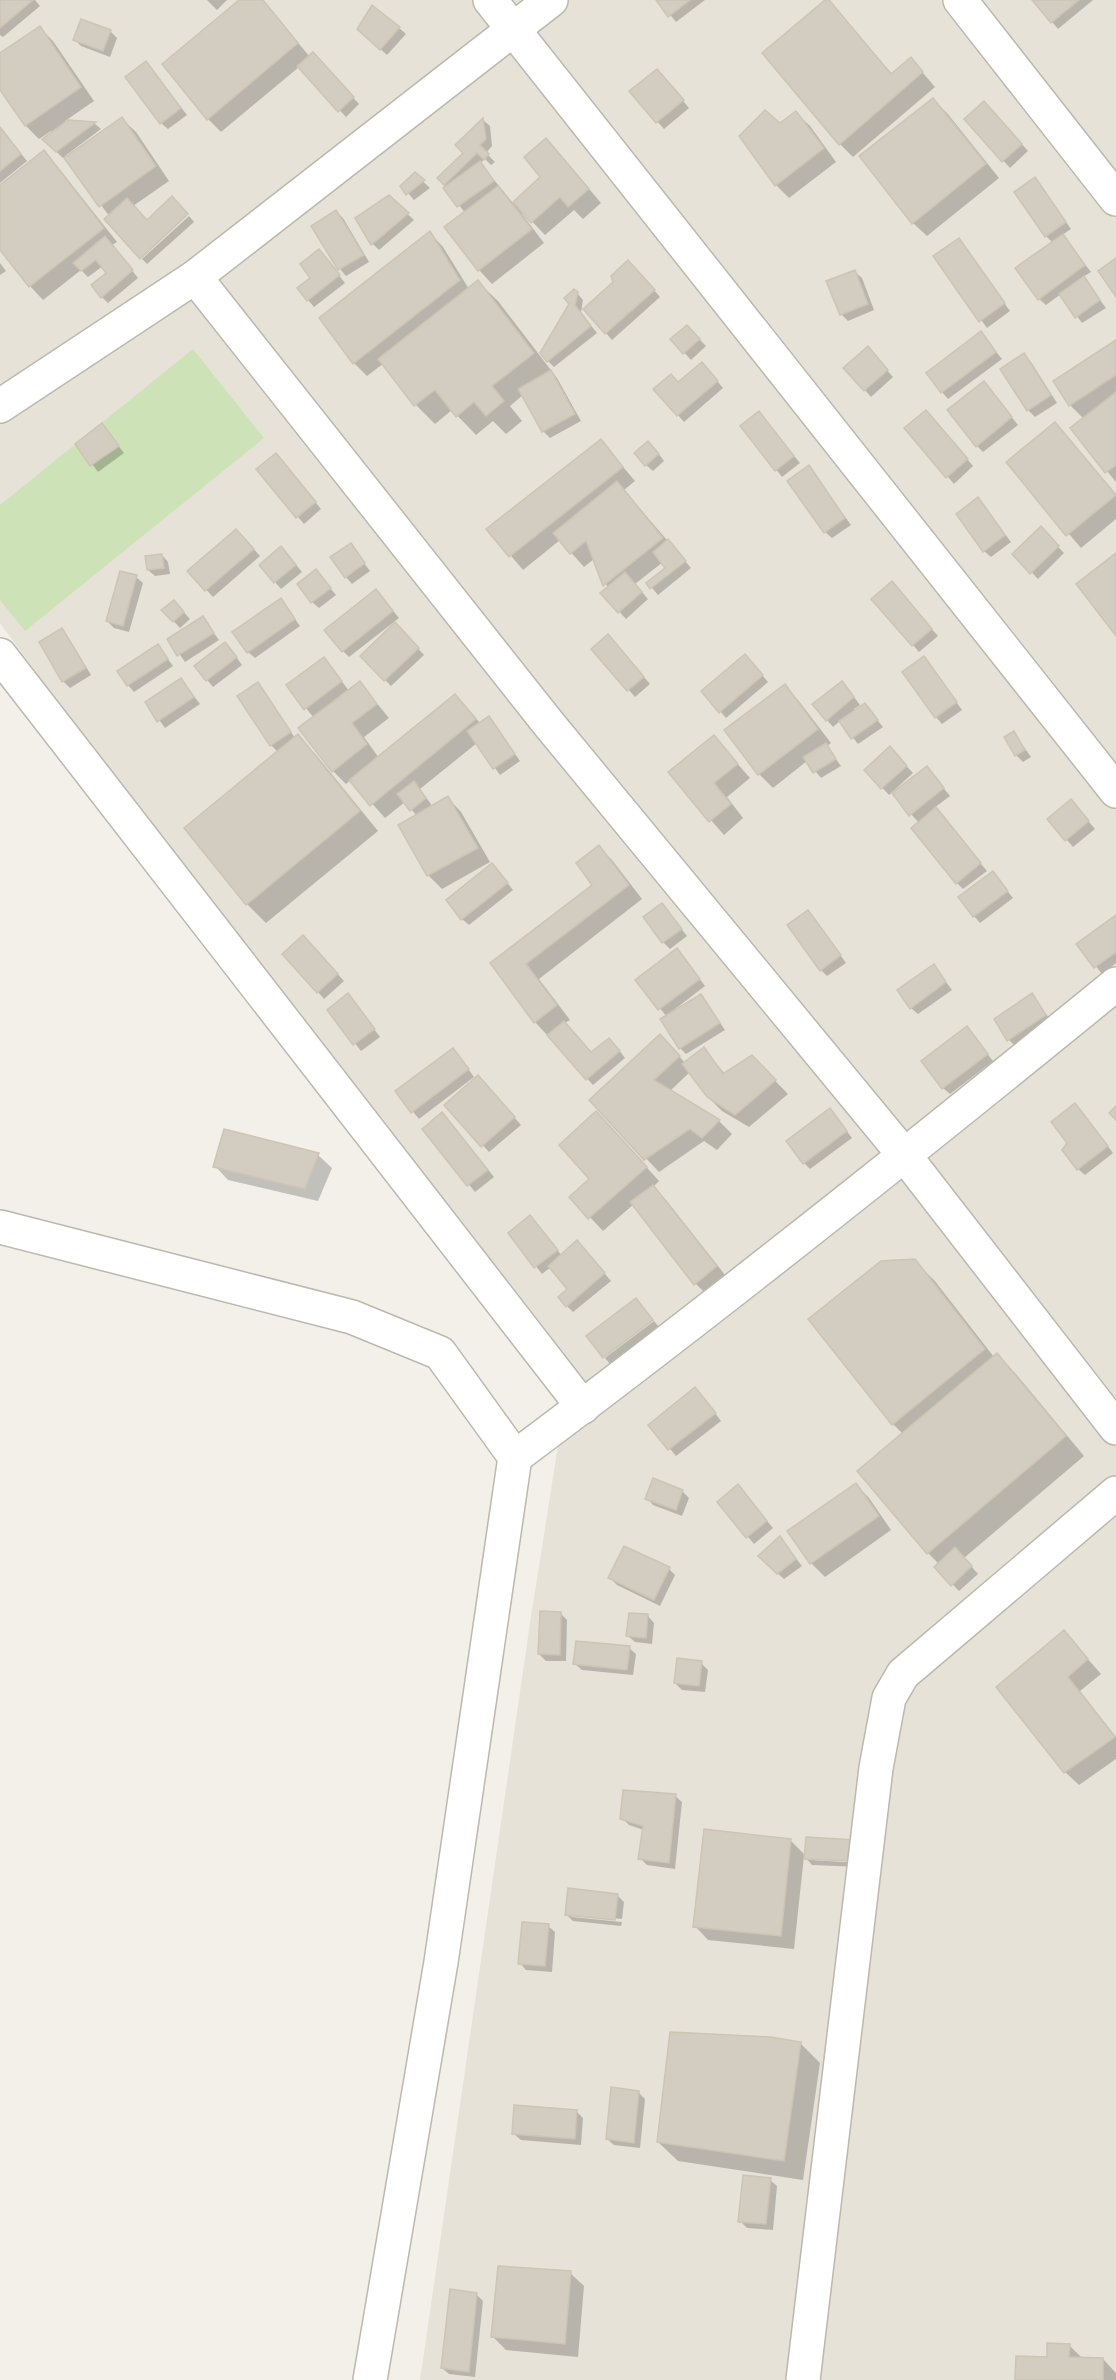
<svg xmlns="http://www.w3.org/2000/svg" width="1116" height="2380" viewBox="0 0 1116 2380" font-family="Mulish,sans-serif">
  <rect width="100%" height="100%" fill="#f3f0ea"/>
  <polygon fill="#e6e2d8" points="0,0 1116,0 1116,2380 420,2380 530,1623 566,1395 0,623"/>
  <polygon fill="#cee2b7" points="193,349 264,438 25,631 0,600 0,505"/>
  <g fill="#0003">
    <polygon points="0,0 35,0 40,6 3,37 0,35"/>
    <polygon points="207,0 227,0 217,10"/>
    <polygon points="241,0 262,0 310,57 319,61 359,104 346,117 299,67 221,132 208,119"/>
    <polygon points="658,0 705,0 676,22"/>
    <polygon points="827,0 893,75 911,59 935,87 853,157 840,144"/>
    <polygon points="1034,0 1093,0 1058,29"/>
    <polygon points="40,28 53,41 94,101 65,121 95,124 101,129 65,156 67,158 122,119 136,132 169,181 133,206 140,257 65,157 63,158 44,140 53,133 51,131 39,139 26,126 0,87 0,55"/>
    <polygon points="399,28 406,34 387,55 366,36"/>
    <polygon points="110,31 117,38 110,57 81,46 75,40"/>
    <polygon points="146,63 187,115 168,129 161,123"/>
    <polygon points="663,77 689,108 664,129 631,92"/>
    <polygon points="933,100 947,113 999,178 927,236 913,223"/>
    <polygon points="991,110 1028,151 1010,168 966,119"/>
    <polygon points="796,113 810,126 836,162 789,198 776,185 780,125"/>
    <polygon points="483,120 490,126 492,146 486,153 495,162 491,165 485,159 480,163 513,203 542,177 559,153 601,203 583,219 574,210 545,235 524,213 522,214 544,243 492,284 479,270 465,213 439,178 465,153 458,145"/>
    <polygon points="0,128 27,161 0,183"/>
    <polygon points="44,152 57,166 117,242 112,245 138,278 108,303 102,297 108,273 103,266 88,277 81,270 43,300 30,286 0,248 0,187"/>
    <polygon points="415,174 430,188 414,200 402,186"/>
    <polygon points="1035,179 1071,229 1062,235 1091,272 1083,277 1106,308 1082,323 1061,294 1046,305 1039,299 1053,243 1046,236"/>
    <polygon points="389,197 414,220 379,250 373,244 357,219"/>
    <polygon points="336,212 343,218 369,262 346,276 340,269 313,226"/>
    <polygon points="189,216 194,222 147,264 142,259"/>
    <polygon points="430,233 443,247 469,289 478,282 498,301 557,378 581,421 550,438 543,431 523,395 510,406 522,421 506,434 493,421 476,435 452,410 435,424 416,405 384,363 367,376 354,363"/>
    <polygon points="959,240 1010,311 987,328 935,257"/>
    <polygon points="325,258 345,283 314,307 308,300 313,278"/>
    <polygon points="0,263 6,271 0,275"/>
    <polygon points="635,268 660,297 612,340 606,333 615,283"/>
    <polygon points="855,272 862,278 874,310 848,321 841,314"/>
    <polygon points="577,293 583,300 581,313 597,333 554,367 548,361"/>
    <polygon points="687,327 706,346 691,360 672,339"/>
    <polygon points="981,333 1002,359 948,399 942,392"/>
    <polygon points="1116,342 1116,482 1072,428 1084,419 1070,405"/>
    <polygon points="874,355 893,377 871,397 846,368"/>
    <polygon points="1024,355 1031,362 1057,403 1035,417 1028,410"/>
    <polygon points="708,370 723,388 684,422 655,389 678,383"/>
    <polygon points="984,383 1018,425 983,452 977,446"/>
    <polygon points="759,413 800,463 782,477 742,426"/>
    <polygon points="932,418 973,466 954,484 906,428"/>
    <polygon points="1055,424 1116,495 1116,519 1081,548 1008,463"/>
    <polygon points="102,425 124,453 98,472 77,444"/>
    <polygon points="601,441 635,481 624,490 691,568 658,595 648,583 667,568 663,562 635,584 648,599 626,619 602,593 608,588 594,559 584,567 560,540 523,570 489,530"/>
    <polygon points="655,449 664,461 653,471 646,465"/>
    <polygon points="283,462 321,509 304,524 258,469"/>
    <polygon points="809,467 851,525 832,538 825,532"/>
    <polygon points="984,506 1011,542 991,557 984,551"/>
    <polygon points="1041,529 1064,553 1038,579 1014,554"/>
    <polygon points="243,537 260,556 213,597 189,571"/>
    <polygon points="351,545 370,571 352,584 346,577"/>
    <polygon points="162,555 168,562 170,574 155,576 148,570"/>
    <polygon points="288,555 302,572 281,589 275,582"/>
    <polygon points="316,571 336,595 319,608 312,602"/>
    <polygon points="136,577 143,583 129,632 114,628 107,621"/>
    <polygon points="898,590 938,636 919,652 873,599"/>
    <polygon points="382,597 399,618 349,657 343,651"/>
    <polygon points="281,600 300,626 255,658 248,652"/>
    <polygon points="180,608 190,619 180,628 163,610"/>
    <polygon points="203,618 219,640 185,662 169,639"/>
    <polygon points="62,630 68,637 91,675 70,688 63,681"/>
    <polygon points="402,631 424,655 391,686 362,656"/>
    <polygon points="615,643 650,684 635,697 593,649"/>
    <polygon points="158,646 173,666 134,692 128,685"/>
    <polygon points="231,650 242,665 213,687 196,666"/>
    <polygon points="924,658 962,710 942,724 936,717"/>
    <polygon points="751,662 768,682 726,718 720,711"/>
    <polygon points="330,665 349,691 360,683 389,718 364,737 379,758 455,696 481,724 489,718 495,725 520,761 500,775 477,743 420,789 433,807 448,798 461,812 490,862 442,889 428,875 417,816 405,802 385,818 351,780 346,784 333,771 314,718 288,686"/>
    <polygon points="181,680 200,704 165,728 147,703"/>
    <polygon points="258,684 295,738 298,736 317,756 378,831 266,923 247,904 278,752 271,745"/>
    <polygon points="785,686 798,700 831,743 827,746 841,766 821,778 807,761 773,788 759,774 726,730"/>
    <polygon points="848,689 860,705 854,709 856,711 865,705 883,727 858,744 840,721 833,727 827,720"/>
    <polygon points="1014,733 1031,757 1023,762 1016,755 1006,738"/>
    <polygon points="714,737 750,778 727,797 743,818 724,835 670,773"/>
    <polygon points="896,755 913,773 889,795 866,770"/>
    <polygon points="927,768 950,796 934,808 987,871 963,889 957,883 919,823 911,814"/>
    <polygon points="1077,808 1095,829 1073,847 1050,820"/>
    <polygon points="599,847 612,860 642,899 539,979 570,1020 565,1023 592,1054 616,1046 625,1058 593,1085 535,1022 492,963 594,885"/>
    <polygon points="498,871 513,890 469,925 462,919"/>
    <polygon points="993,873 1013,898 980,923 974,916"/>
    <polygon points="662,905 687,936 670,949 663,942"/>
    <polygon points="1116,916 1116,963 1102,974 1078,944"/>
    <polygon points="814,919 846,963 827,976 821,970"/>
    <polygon points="310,944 344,981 324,999 318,992"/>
    <polygon points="683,957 705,986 675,1009 676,1011 701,995 725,1030 686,1054 680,1048 667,1017 637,980"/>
    <polygon points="934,966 952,990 918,1014 911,1008"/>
    <polygon points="348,995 380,1037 361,1051 329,1010"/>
    <polygon points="1032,995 1052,1022 1015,1046 1009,1040"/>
    <polygon points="967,1028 993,1061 950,1094 943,1088"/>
    <polygon points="673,1049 685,1063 704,1049 725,1074 752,1057 788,1094 749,1127 722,1111 708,1097 690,1072 670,1091 719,1121 732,1134 717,1150 704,1141 659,1172 591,1100"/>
    <polygon points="459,1056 474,1077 419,1119 397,1092"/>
    <polygon points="485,1084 521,1125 489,1152 446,1105"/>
    <polygon points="1081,1111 1113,1153 1085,1175 1078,1169 1069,1143"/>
    <polygon points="836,1117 852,1138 810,1169 804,1163"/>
    <polygon points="448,1120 494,1177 475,1192 424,1129"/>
    <polygon points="610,1127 659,1181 653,1187 666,1200 729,1280 709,1297 696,1284 634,1204 603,1231 571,1197 592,1179"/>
    <polygon points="225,1131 318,1155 332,1168 318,1201 228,1180 215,1166"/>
    <polygon points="536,1223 562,1256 584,1249 611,1281 573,1312 567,1306 570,1289 551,1267 542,1274 510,1233"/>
    <polygon points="914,1261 934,1280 994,1357 997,1355 1016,1374 1084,1456 964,1558 978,1574 959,1591 936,1567 939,1564 928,1553 903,1434 893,1424"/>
    <polygon points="654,1321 659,1327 610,1364 605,1358"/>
    <polygon points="702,1396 721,1421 676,1456 650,1425"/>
    <polygon points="856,1485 869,1498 891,1530 825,1577 811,1563 789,1532"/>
    <polygon points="738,1486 773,1528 754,1544 719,1502"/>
    <polygon points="682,1491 689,1498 682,1516 653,1505 647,1498"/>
    <polygon points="780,1538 802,1566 784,1579 766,1563"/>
    <polygon points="669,1569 675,1575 660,1606 617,1585 610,1578"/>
    <polygon points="560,1613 567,1620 566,1661 546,1661 539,1654"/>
    <polygon points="648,1616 654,1623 652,1644 635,1642 628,1636"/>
    <polygon points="1064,1632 1101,1674 1080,1691 1116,1737 1116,1759 1079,1785 1065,1772"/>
    <polygon points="629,1648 636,1654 633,1675 582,1670 575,1664"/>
    <polygon points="701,1663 708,1670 705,1692 682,1690 675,1683"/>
    <polygon points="675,1796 682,1802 675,1869 647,1865 640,1858 644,1830 629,1825 622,1818"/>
    <polygon points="790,1840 806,1856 811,1857 811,1860 862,1863 861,1867 812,1865 804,1856 794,1949 708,1940 695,1926"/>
    <polygon points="617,1895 624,1902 622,1919 572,1914 572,1917 622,1922 621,1926 573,1921 566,1914"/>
    <polygon points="548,1926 555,1932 552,1972 526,1970 520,1963"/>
    <polygon points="801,2044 820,2063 803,2180 678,2161 658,2142"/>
    <polygon points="638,2092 645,2099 640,2148 614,2145 607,2139"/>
    <polygon points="576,2111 583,2118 581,2145 521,2140 514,2134"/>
    <polygon points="770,2180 777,2186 773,2230 747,2228 740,2221"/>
    <polygon points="570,2273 584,2286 578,2357 506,2350 492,2336"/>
    <polygon points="476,2294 483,2301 475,2377 449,2374 442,2368"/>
    <polygon points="1069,2345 1083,2359 1103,2359 1116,2373 1116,2380 1017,2380"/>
  </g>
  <g fill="#d3ccc0" stroke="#cdc4b4" stroke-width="1.5">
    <polygon points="0,0 33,0 0,28"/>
    <polygon points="239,0 263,0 298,43 207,120 162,64"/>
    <polygon points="656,0 690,0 668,17"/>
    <polygon points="825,0 829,0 891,74 911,57 923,72 839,145 762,53"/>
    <polygon points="1032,0 1079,0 1051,23"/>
    <polygon points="372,5 400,27 380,50 357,29"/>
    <polygon points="81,19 111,30 103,51 73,40"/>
    <polygon points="40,26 81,87 25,126 0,90 0,53"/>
    <polygon points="313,52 354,97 338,112 297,66"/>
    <polygon points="146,61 181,108 160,124 125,77"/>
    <polygon points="657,69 684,100 656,123 629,91"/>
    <polygon points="933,98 986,164 912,224 859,156"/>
    <polygon points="984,101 1022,144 1002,162 964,119"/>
    <polygon points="765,110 780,123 796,111 824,148 775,186 739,136"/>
    <polygon points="122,117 156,166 99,207 64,158"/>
    <polygon points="483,118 486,139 480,145 489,154 484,160 477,153 444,185 437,178 463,153 455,145"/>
    <polygon points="68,120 96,122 56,152 42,139"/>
    <polygon points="0,127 21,154 0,171"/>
    <polygon points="546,138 589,189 568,207 560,197 531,223 513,202 540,177 524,157"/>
    <polygon points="44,150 104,228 29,287 0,250 0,185"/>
    <polygon points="480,161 494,181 457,207 443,188"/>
    <polygon points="415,172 425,180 406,195 400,186"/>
    <polygon points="1035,177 1066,222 1045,237 1014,192"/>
    <polygon points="498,186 532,229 478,271 444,227"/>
    <polygon points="389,195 409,213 371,245 355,218"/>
    <polygon points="172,196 188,214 140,259 104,219 127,198 147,220"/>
    <polygon points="336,210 364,255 338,270 311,226"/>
    <polygon points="430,231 460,280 353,364 319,318"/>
    <polygon points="1063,234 1085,265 1038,300 1015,268"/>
    <polygon points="105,236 133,270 101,298 91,285 106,273 96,260 81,271 73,263"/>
    <polygon points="959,238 1005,303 979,322 933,256"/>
    <polygon points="319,249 340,275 307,301 297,288 310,278 300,264"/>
    <polygon points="1116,258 1116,297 1098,271"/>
    <polygon points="628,260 655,290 605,334 583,309 613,282 611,276"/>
    <polygon points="855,270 868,304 840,315 826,281"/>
    <polygon points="1084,276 1100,300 1075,318 1059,294"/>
    <polygon points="478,280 534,353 492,386 504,401 486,416 474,402 456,417 435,390 414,406 378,359"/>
    <polygon points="574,289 578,292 575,305 591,326 547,362 540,353 569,304 564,298"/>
    <polygon points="687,325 700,339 683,354 670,339"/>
    <polygon points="981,331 996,352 941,393 926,373"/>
    <polygon points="1116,340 1116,375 1069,406 1053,381"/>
    <polygon points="868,346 888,370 864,391 843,368"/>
    <polygon points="1024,353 1051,395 1027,411 1000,369"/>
    <polygon points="702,362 718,381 677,416 653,389 671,374 678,382"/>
    <polygon points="551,370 575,414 542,432 518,389"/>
    <polygon points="984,381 1012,417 976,447 947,410"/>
    <polygon points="1116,392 1116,465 1105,473 1070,428"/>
    <polygon points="926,410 968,459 946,478 904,428"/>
    <polygon points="759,411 794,456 775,471 740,426"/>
    <polygon points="1055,422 1116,495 1066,536 1006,462"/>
    <polygon points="102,423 119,446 90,466 75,444"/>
    <polygon points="601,439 623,467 509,557 486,529"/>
    <polygon points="648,441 659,454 645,466 634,453"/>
    <polygon points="276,453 316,502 296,518 256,469"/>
    <polygon points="809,465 845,518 824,533 787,481"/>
    <polygon points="617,481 663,538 603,586 586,541 570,554 553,533"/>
    <polygon points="978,497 1005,535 983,552 956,514"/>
    <polygon points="1041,526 1059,546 1030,574 1012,554"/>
    <polygon points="236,529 254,549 205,591 187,571"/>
    <polygon points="668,539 686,561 650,589 646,583 665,568 653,552"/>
    <polygon points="351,543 365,563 345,578 330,557"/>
    <polygon points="281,546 296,565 274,583 259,565"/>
    <polygon points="1116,553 1116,636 1076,584"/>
    <polygon points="162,554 164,568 147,570 145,556"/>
    <polygon points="316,569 331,588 311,603 297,584"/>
    <polygon points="120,571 137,575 123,626 106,621"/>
    <polygon points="625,572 642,592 618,613 600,593"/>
    <polygon points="892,581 932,629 912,646 871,599"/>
    <polygon points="376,589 393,611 342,652 324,630"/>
    <polygon points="281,598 295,619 247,653 232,632"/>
    <polygon points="174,600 184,612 173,622 161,610"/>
    <polygon points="203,616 214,633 177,656 167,639"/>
    <polygon points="395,622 419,648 384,681 360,656"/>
    <polygon points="62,628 86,668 62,682 39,642"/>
    <polygon points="608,634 644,677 627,691 591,649"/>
    <polygon points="225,642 237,657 206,681 194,666"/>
    <polygon points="158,644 168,659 127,686 117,671"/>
    <polygon points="745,654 763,675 719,713 701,691"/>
    <polygon points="924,656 957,702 935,718 902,672"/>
    <polygon points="324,657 342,681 304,710 286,685"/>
    <polygon points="181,678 194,697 157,722 145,702"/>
    <polygon points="360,681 377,704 352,723 367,744 332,772 298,728"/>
    <polygon points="842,681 854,697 826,721 812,704"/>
    <polygon points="258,682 291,732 270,746 237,696"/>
    <polygon points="785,684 818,729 758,775 724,730"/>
    <polygon points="455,694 476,719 370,806 349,780"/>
    <polygon points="865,703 878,720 851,739 839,721"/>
    <polygon points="489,716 515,754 493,769 467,731"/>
    <polygon points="1014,731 1025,750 1015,756 1004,737"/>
    <polygon points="298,734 360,811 246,905 184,828"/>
    <polygon points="714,735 738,764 714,783 731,804 709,822 668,772"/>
    <polygon points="826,743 836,759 813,773 803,757"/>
    <polygon points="890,746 907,766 881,789 864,770"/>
    <polygon points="927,766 944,788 909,816 892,793"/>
    <polygon points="414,781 426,798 410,811 397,794"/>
    <polygon points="448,796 478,848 427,876 398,825"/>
    <polygon points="1071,799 1089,821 1065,841 1047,819"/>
    <polygon points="936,807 981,863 956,884 911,828"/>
    <polygon points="599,845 629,885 526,964 557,1005 534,1023 490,963 592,885 576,863"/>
    <polygon points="492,863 508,883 461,920 446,900"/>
    <polygon points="993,871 1008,891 973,917 958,897"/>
    <polygon points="662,903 682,929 662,943 643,917"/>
    <polygon points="808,910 841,955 820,971 787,925"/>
    <polygon points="1116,915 1116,952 1094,968 1076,944"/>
    <polygon points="303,935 338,974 317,993 282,954"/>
    <polygon points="677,948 700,979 658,1010 635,980"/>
    <polygon points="934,964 946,982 910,1009 897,990"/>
    <polygon points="348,993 375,1029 353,1045 327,1010"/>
    <polygon points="1032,993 1046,1015 1007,1041 994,1019"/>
    <polygon points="701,994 720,1023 679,1049 660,1019"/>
    <polygon points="564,1021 591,1052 609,1038 620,1051 586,1080 547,1035"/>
    <polygon points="967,1026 988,1054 942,1089 921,1061"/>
    <polygon points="660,1034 680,1056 654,1080 720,1120 702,1138 690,1129 644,1160 589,1100"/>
    <polygon points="704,1047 723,1074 752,1055 776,1080 735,1115 707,1097 682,1064"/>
    <polygon points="453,1048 469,1069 411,1113 395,1091"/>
    <polygon points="478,1075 515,1117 481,1147 444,1105"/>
    <polygon points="1075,1103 1108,1146 1077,1170 1062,1150 1067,1143 1051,1122"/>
    <polygon points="1116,1106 1116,1120 1109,1113"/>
    <polygon points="830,1108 847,1131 803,1164 786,1141"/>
    <polygon points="596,1111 647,1167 588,1219 569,1197 589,1179 559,1145"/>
    <polygon points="442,1112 488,1170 467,1186 422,1129"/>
    <polygon points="224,1129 319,1153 305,1189 213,1167"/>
    <polygon points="653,1185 717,1266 694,1285 630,1202"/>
    <polygon points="530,1215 558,1250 534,1268 508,1233"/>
    <polygon points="577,1240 605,1273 566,1307 558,1297 567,1289 548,1266"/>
    <polygon points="915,1259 985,1349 892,1425 808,1319 881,1261"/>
    <polygon points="636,1298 653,1320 603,1358 586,1336"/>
    <polygon points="997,1353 1066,1436 927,1554 857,1471"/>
    <polygon points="695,1387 716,1413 668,1450 648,1425"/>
    <polygon points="653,1478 683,1490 676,1510 645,1499"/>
    <polygon points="856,1483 879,1516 810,1564 787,1531"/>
    <polygon points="738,1484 767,1521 746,1538 717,1502"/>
    <polygon points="780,1536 796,1559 777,1574 758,1556"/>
    <polygon points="624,1546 670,1567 654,1600 608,1578"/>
    <polygon points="955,1547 972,1566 951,1586 934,1567"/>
    <polygon points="540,1611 561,1612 560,1655 538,1654"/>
    <polygon points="629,1613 648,1614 646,1638 626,1636"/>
    <polygon points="1064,1630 1088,1659 1068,1677 1115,1737 1064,1773 996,1687"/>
    <polygon points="576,1641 630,1646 627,1670 573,1664"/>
    <polygon points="677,1658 702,1661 699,1686 674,1683"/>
    <polygon points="623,1790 676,1794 669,1863 638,1859 643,1826 620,1819"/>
    <polygon points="704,1829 791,1839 781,1936 693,1927"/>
    <polygon points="806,1837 856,1840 855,1861 804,1859"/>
    <polygon points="568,1888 618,1894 615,1920 565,1915"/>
    <polygon points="522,1922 549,1924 545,1966 518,1964"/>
    <polygon points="670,2032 771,2037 801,2042 784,2161 657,2142"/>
    <polygon points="611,2087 639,2091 634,2143 606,2139"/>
    <polygon points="514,2105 577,2110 575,2139 512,2134"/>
    <polygon points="743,2175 771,2178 766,2224 738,2222"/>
    <polygon points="498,2266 571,2271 565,2344 491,2337"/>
    <polygon points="450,2289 477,2293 469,2372 441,2368"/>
    <polygon points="1047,2343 1070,2344 1069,2357 1103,2358 1103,2380 1015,2380 1016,2356 1047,2357"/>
  </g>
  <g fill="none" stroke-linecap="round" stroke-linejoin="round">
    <g stroke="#bdb8ad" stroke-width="36">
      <g id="minor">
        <polyline points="490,0 1116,791"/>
        <polyline points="960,0 1116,199"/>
        <polyline points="195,277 548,723 905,1156 1116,1428"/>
        <polyline points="0,406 195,277 551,0"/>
        <polyline points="0,655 583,1407"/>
        <polyline points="0,1227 352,1317 440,1353 515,1457 441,1962 370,2380"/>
        <path d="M515 1457C720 1304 919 1145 1116 984"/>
        <polyline points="803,2380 876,1768 889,1698 903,1674 1116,1493"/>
      </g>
    </g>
    <use href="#minor" stroke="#fff" stroke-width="33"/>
  </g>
</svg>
